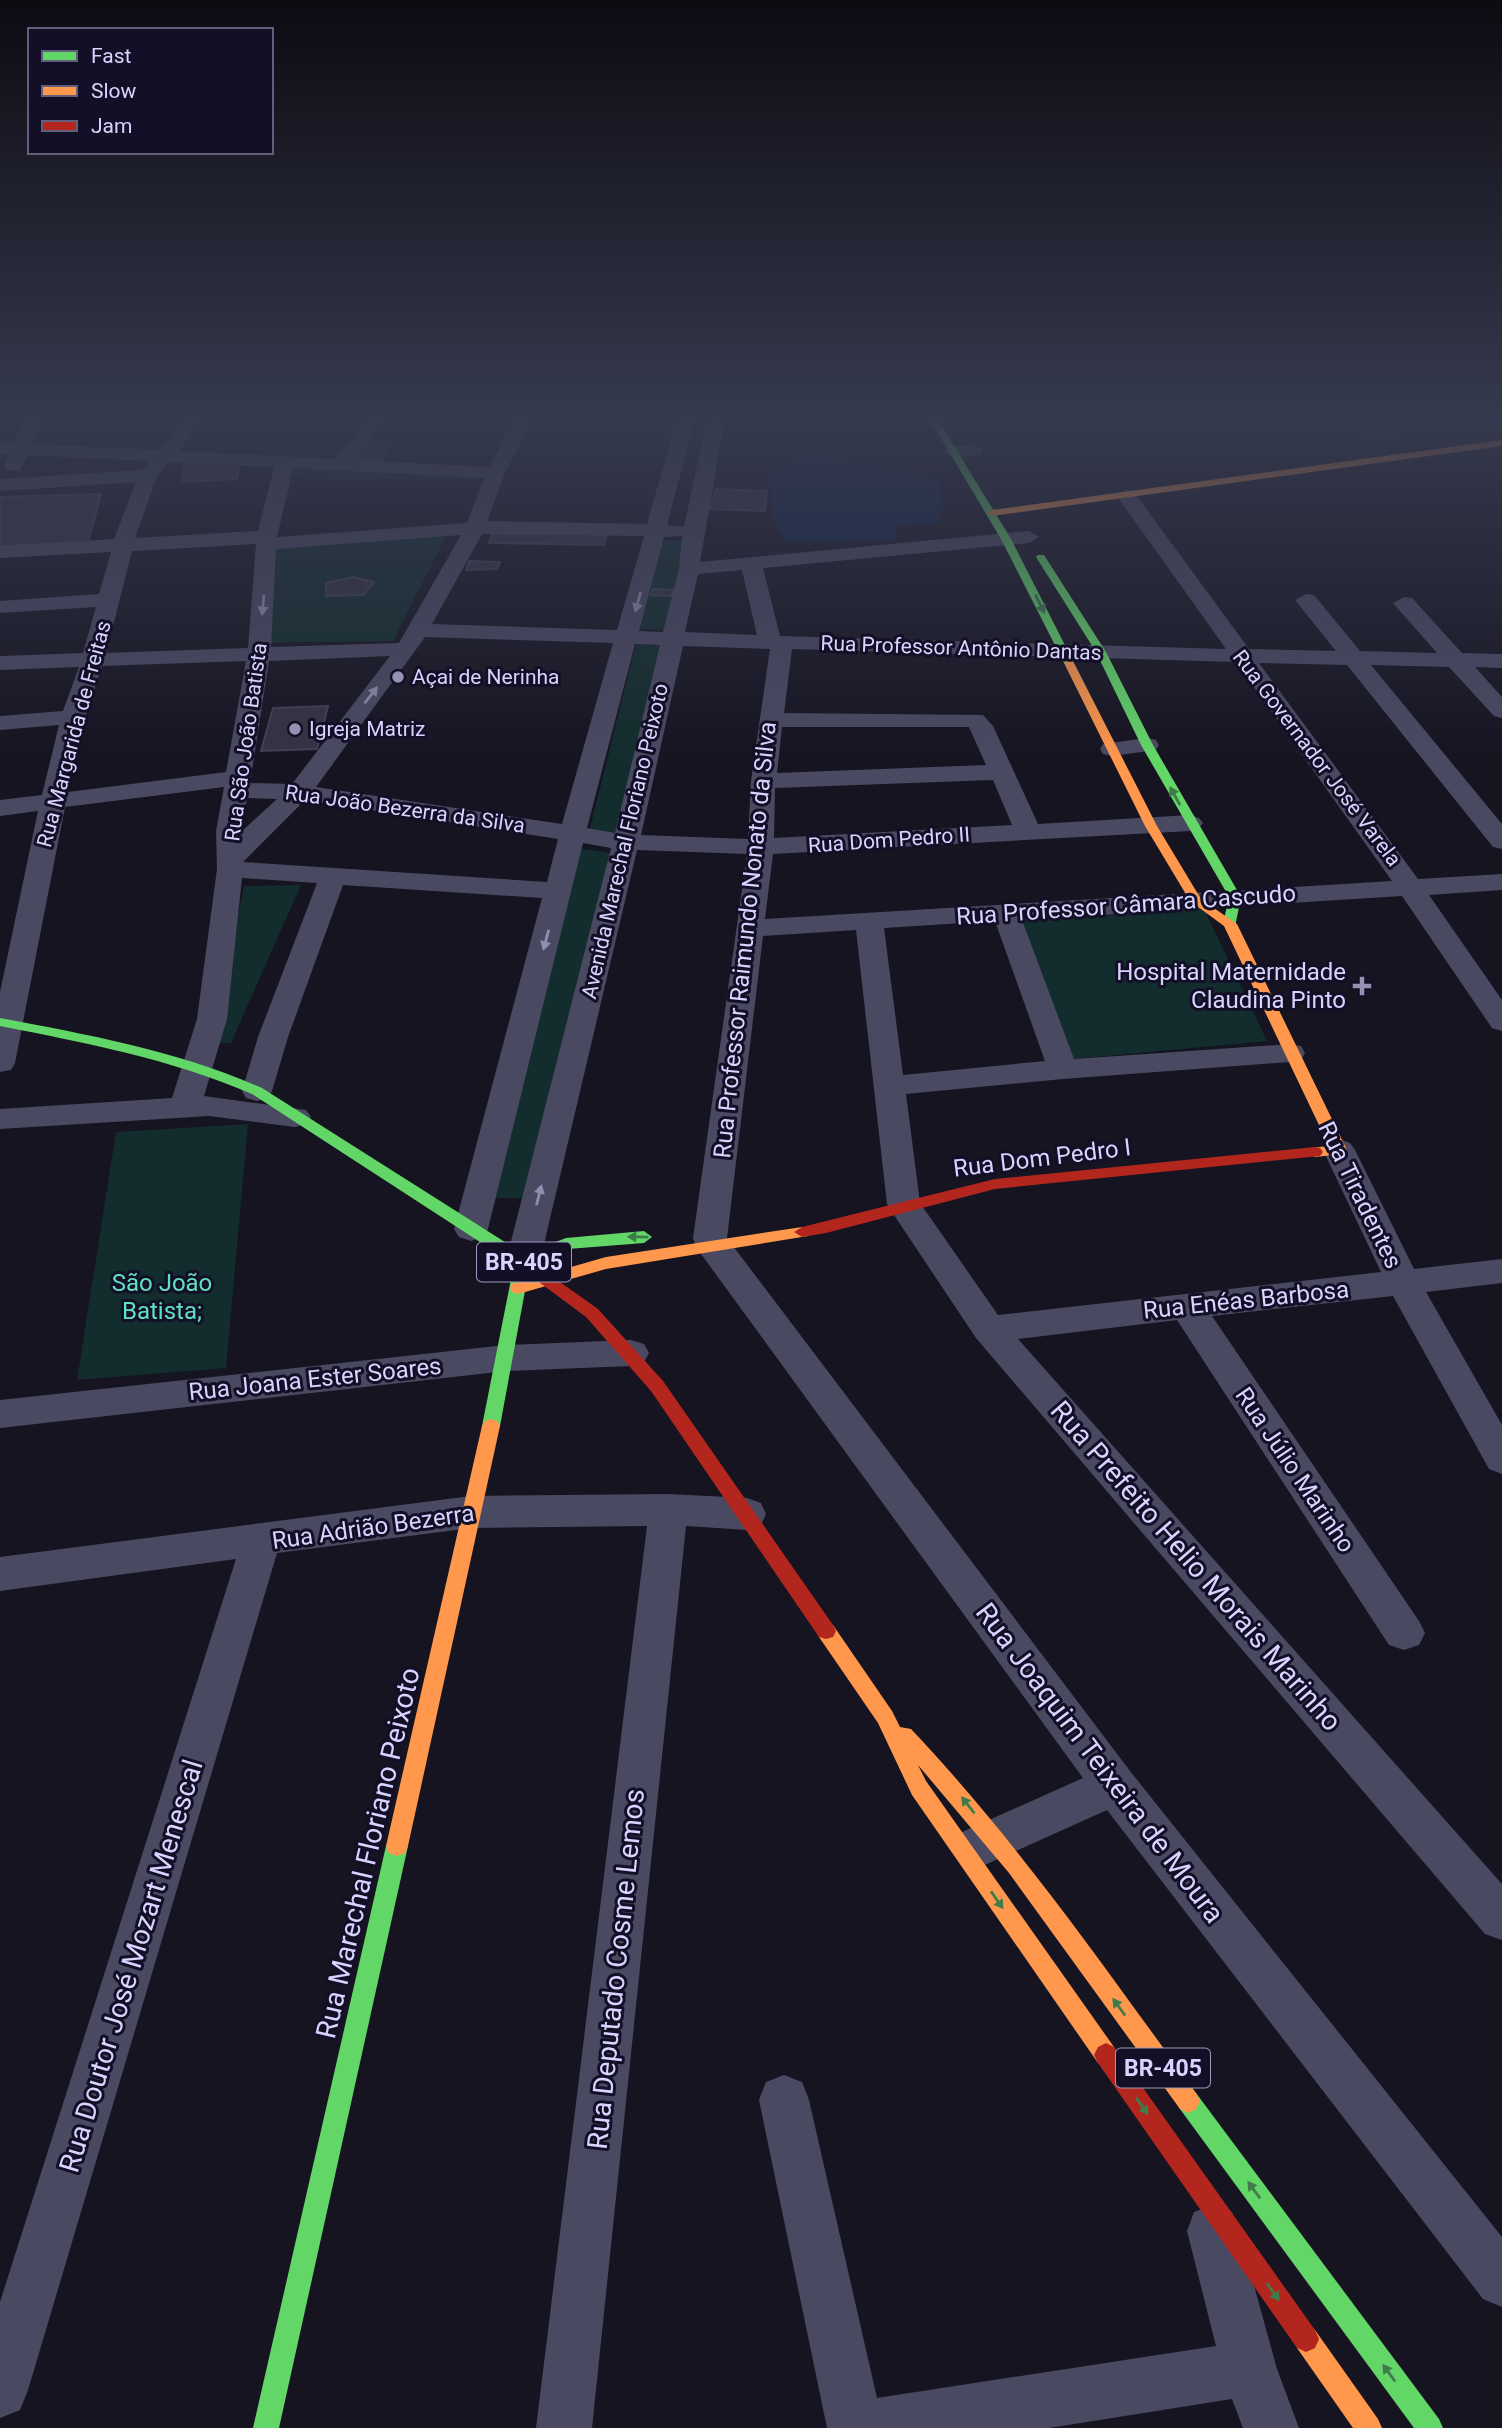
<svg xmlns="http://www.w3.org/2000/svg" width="1502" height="2428" viewBox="0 0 1502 2428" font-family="Roboto,sans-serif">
  <rect width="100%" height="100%" fill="#161421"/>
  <g fill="#132c2d">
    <polygon points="301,466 478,477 473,480 301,479 292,476 292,471"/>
    <polygon points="446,536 393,641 262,643 275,545"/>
    <polygon points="658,540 686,542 669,630 640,629"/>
    <polygon points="636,644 661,645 617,835 589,832"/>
    <polygon points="578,848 616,854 531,1198 492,1198"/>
    <polygon points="301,885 231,1043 213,1044 244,886"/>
    <polygon points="1204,909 1267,1041 1063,1060 1010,922"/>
    <polygon points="248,1124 226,1368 77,1380 116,1132"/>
  </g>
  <g fill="#0d2144">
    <polygon points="1320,418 1502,418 1502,422 1370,437"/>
    <polygon points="810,451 938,479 943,509 935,524 894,526 896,540 787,543 773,519 768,472"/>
  </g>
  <g fill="#343243" stroke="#433f54" stroke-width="2">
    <polygon points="361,441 392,442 381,460 347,459"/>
    <polygon points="185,462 240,463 237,479 182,482"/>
    <polygon points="716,489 767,491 765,511 710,509"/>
    <polygon points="101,494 88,542 0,546 1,497"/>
    <polygon points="494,528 608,530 604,545 489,543"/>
    <polygon points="469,561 500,562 497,569 466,570"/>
    <polygon points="353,577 374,582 363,595 326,596 326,583"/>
    <polygon points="653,589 673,590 672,596 651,595"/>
    <polygon points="328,706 317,749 261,751 273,708"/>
  </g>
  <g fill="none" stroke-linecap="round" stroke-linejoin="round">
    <g fill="#4a4962" fill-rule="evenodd">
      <path d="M25 418H43L32 444 159 450 187 418H205L178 451 335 459 371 418H389L354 460 489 467 515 418H533L505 473 487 521 647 524 677 418H695L667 525 684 527 707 418H725L700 562 1029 531 1039 537 1029 543 763 568 780 636 1226 649 1117 496 1127 490 1134 492 1249 649 1336 651 1295 600 1306 594 1314 595 1360 651 1437 653 1393 603 1404 597 1412 598 1462 653 1502 654V668L1475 667 1502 697V718L1494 716 1449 667 1371 665 1502 824V849L1493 847 1347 665 1259 663 1418 879 1502 874V890L1429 895 1502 1000V1031L1492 1028 1402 896 1022 920 1074 1059 1290 1044 1301 1046 1305 1053 1301 1060 1290 1062 1063 1079 906 1094 920 1203 998 1315 1381 1272 1323 1150 1328 1143 1339 1139 1350 1143 1355 1150 1414 1269 1502 1259V1283L1426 1292 1502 1425V1474L1489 1469 1393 1296 1212 1316 1419 1621 1425 1633 1419 1645 1404 1650 1389 1645 1177 1320 1018 1339 1502 1884V1940L1485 1934 976 1338 892 1212 887 1204 856 930 763 936 727 1238 1130 1771 1502 2237V2307L1483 2299 1107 1810 976 1869 960 1863 953 1848 960 1833 1083 1778 696 1247 693 1238 747 854 637 850 540 1261 535 1269 523 1273 511 1269 506 1261 611 848 583 843 488 1229 483 1237 471 1241 459 1237 454 1229 542 898 343 885 288 1037 272 1091 268 1098 257 1101 246 1098 242 1091 258 1037 317 883 242 878 227 1019 204 1096 306 1110 311 1117 306 1124 295 1127 209 1116 0 1129V1109L172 1098 197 1019 217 869 216 831 224 787 65 807 15 1063 11 1070 0 1072V992L38 811 0 816V800L42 795 59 725 0 730V716L63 711 79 667 0 670V656L83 653 96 607 0 613V601L99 594 111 552 0 558V546L114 539 136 482 0 491V479L142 470 150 461 27 455 20 470H6L4 466 9 454H0V442L14 443ZM169 462 274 467 258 531 135 538 157 476ZM293 468 484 478 467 523 277 537ZM482 534 644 536 617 630 432 624ZM461 535 399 643 271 647 276 549ZM682 536 679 569 663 632 639 631 664 537ZM256 544 248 648 106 653 132 551ZM742 570 757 635 685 632 698 574ZM425 637 613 643 562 824 316 787ZM635 644 660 645 615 833 587 828ZM683 646 770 649 751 781 748 839 641 835ZM792 649 1236 662 1392 881 765 919 773 854 1190 831 1199 828 1203 823 1199 818 1190 815 1038 824 993 726 983 715 784 713ZM390 656 292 784 250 783 269 661ZM246 661 226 772 68 792 85 717 102 666ZM782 727H969L986 765 777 773ZM993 780 1012 825 774 838 775 788ZM247 798 277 799 242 831ZM305 800 558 839 547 882 243 862ZM995 921 1045 1061 903 1075 884 928Z"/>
      <polygon points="974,445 981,447 983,451 981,455 952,458 943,452 952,446"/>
      <polygon points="1147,738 1156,740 1159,745 1156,750 1112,756 1103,754 1100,749 1103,744"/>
      <polygon points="631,1340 644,1344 649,1353 644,1362 631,1366 506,1371 0,1428 0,1400 506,1345"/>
      <polygon points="668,1494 747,1498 761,1503 766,1514 761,1525 747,1530 686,1526 592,2428 536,2428 647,1526 471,1528 277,1553 28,2390 20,2410 0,2418 0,2302 236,1559 0,1591 0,1557 471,1496"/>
      <polygon points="784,2075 802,2082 809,2100 877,2398 1216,2346 1187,2231 1194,2212 1213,2205 1232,2212 1239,2231 1277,2369 1299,2428 1243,2428 1232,2399 1049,2428 827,2428 759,2100 766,2082"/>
    </g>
    <g fill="#63d668" fill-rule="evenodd">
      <polygon points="929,418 937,418 1011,539 1074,663 1073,665 1064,663 1001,539"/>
      <polygon points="1038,555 1044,555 1106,652 1153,745 1241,897 1235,927 1230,928 1223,924 1229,897 1141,745 1096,652 1036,557"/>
      <path d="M0 1018C90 1035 178 1051 262 1088L524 1254 566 1238 644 1231 652 1237 644 1243 568 1249 530 1264 500 1426 497 1431 491 1433 485 1431 482 1426 514 1264 252 1094C171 1059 86 1043 0 1026Z"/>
      <polygon points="397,1836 405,1839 408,1846 279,2428 253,2428 386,1846 389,1839"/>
      <polygon points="1188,2089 1196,2093 1439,2419 1443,2428 1414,2428 1180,2109 1176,2101 1180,2093"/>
    </g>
    <g fill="#ff974d" fill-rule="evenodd">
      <polygon points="1502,440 1502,446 992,516 987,513 992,510"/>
      <polygon points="1069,660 1074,663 1157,826 1201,899 1237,924 1347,1150 1344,1154 1315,1157 1307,1152 1310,1148 1329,1146 1224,926 1190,901 1145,826 1064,663"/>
      <polygon points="802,1227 810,1232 808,1236 606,1269 518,1294 512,1292 510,1288 512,1284 606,1257"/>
      <polygon points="491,1419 497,1421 500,1426 408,1846 405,1853 397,1856 389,1853 386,1846 482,1426 485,1421"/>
      <path d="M826 1623 833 1625 892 1711 900 1727 911 1729C1017 1841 1105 1968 1196 2093L1200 2101 1196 2109 1188 2113 1180 2109 1009 1873 918 1765 926 1781 1114 2047 1118 2055 1114 2063 1106 2067 1098 2063 912 1795 878 1723 819 1637 816 1631 819 1625Z"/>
      <polygon points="1306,2326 1315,2330 1378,2419 1382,2428 1353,2428 1297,2348 1293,2339 1297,2330"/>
    </g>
    <g fill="#b3261e" fill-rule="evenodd">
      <polygon points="1315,1147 1320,1148 1323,1152 1320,1156 995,1189 826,1233 802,1237 794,1232 802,1227 995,1179"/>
      <polygon points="522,1255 598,1309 663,1381 833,1625 836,1631 833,1637 826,1639 819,1637 651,1391 586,1317 516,1265 514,1261"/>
      <polygon points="1106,2043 1114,2047 1315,2330 1319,2339 1315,2348 1306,2352 1297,2348 1098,2063 1094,2055 1098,2047"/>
    </g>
  </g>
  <defs><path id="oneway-solid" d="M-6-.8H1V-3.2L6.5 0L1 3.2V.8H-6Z" transform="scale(1.75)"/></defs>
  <g fill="#928eb0">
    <use href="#oneway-solid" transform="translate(638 602) rotate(105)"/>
    <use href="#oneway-solid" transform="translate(263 605) rotate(95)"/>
    <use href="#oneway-solid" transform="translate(371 695) rotate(-52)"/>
    <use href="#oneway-solid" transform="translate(546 940) rotate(105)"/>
    <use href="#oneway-solid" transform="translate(539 1195) rotate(-76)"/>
  </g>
  <g fill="#3f7c4a">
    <use href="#oneway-solid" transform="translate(1040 604) rotate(63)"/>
    <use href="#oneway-solid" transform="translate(1175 796) rotate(-119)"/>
    <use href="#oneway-solid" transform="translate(638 1237) rotate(-179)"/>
    <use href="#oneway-solid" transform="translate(968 1805) rotate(-128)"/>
    <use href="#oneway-solid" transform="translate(997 1900) rotate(55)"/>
    <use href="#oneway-solid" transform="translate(1119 2007) rotate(-126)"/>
    <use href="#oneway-solid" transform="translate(1142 2106) rotate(55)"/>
    <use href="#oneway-solid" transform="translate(1254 2190) rotate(-126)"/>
    <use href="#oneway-solid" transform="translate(1273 2292) rotate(55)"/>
    <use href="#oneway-solid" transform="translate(1389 2373) rotate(-126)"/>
  </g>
  <linearGradient id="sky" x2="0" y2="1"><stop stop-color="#0c0b12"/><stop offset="0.55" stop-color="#363a4e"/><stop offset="1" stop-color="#363a4e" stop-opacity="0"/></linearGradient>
  <rect width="1502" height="758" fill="url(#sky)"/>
  <g fill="#9591b1" stroke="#130f26" stroke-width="2.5">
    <circle cx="398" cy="677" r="7"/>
    <circle cx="295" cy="729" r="7"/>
    <path d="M1358.5 975.5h7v7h7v7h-7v7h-7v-7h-7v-7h7z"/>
  </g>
  <g text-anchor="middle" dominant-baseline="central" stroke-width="6" stroke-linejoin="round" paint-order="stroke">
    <g font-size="21" fill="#d9d4ff" stroke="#130f26">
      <text transform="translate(961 648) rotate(2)">Rua Professor Antônio Dantas</text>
      <text transform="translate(74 734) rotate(-75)">Rua Margarida de Freitas</text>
      <text transform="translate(246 742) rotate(-82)">Rua São João Batista</text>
      <text transform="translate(1317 758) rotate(53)">Rua Governador José Varela</text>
      <text transform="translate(405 809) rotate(8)">Rua João Bezerra da Silva</text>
      <text transform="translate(889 840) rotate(-4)">Rua Dom Pedro II</text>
      <text transform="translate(625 841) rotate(-77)">Avenida Marechal Floriano Peixoto</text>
    </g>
    <g font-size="21" fill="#d9d4ff" stroke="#130f26" text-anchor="start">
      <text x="412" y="677">Açai de Nerinha</text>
      <text x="309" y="729">Igreja Matriz</text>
    </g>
    <g fill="#130f26" stroke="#9e99be" stroke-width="2">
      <rect x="477" y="1242.5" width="94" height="39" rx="5"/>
      <rect x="1116" y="2048.5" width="94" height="39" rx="5"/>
    </g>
    <g font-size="23" font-weight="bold" fill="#d9d4ff">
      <text x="524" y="1262">BR-405</text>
      <text x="1163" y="2068">BR-405</text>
    </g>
    <g font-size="24" fill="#d9d4ff" stroke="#130f26">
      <text transform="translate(1126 905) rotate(-4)">Rua Professor Câmara Cascudo</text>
      <text transform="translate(745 940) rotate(-84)">Rua Professor Raimundo Nonato da Silva</text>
      <text transform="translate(1042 1158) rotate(-7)">Rua Dom Pedro I</text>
      <text transform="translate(1360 1195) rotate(64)">Rua Tiradentes</text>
      <text transform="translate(1246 1300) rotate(-6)">Rua Enéas Barbosa</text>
      <text transform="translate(315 1379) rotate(-6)">Rua Joana Ester Soares</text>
      <text transform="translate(1295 1470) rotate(56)">Rua Júlio Marinho</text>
      <text transform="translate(373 1527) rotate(-8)">Rua Adrião Bezerra</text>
    </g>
    <g font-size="24" fill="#d9d4ff" stroke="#130f26" text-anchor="end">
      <text x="1346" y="972">Hospital Maternidade<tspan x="1346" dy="28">Claudina Pinto</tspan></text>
    </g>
    <g font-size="24" fill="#5fe0c0" stroke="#130f26">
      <text x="162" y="1283">São João<tspan x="162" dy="28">Batista;</tspan></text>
    </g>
    <g font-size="28" fill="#d9d4ff" stroke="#130f26">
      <text transform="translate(1196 1566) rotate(49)">Rua Prefeito Helio Morais Marinho</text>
      <text transform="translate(1100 1763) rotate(53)">Rua Joaquim Teixeira de Moura</text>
      <text transform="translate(368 1853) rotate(-77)">Rua Marechal Floriano Peixoto</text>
      <text transform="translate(131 1966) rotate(-73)">Rua Doutor José Mozart Menescal</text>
      <text transform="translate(616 1969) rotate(-84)">Rua Deputado Cosme Lemos</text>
    </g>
  </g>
  <rect x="28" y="28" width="245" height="126" fill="#130f26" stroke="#625e7d" stroke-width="2"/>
  <rect x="42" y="51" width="35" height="10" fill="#63d668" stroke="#625e7d" stroke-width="2"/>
  <text x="91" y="63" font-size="21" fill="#d9d4ff">Fast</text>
  <rect x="42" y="86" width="35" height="10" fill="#ff974d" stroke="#625e7d" stroke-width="2"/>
  <text x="91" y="98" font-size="21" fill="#d9d4ff">Slow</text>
  <rect x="42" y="121" width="35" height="10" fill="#b3261e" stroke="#625e7d" stroke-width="2"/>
  <text x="91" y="133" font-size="21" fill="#d9d4ff">Jam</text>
</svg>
